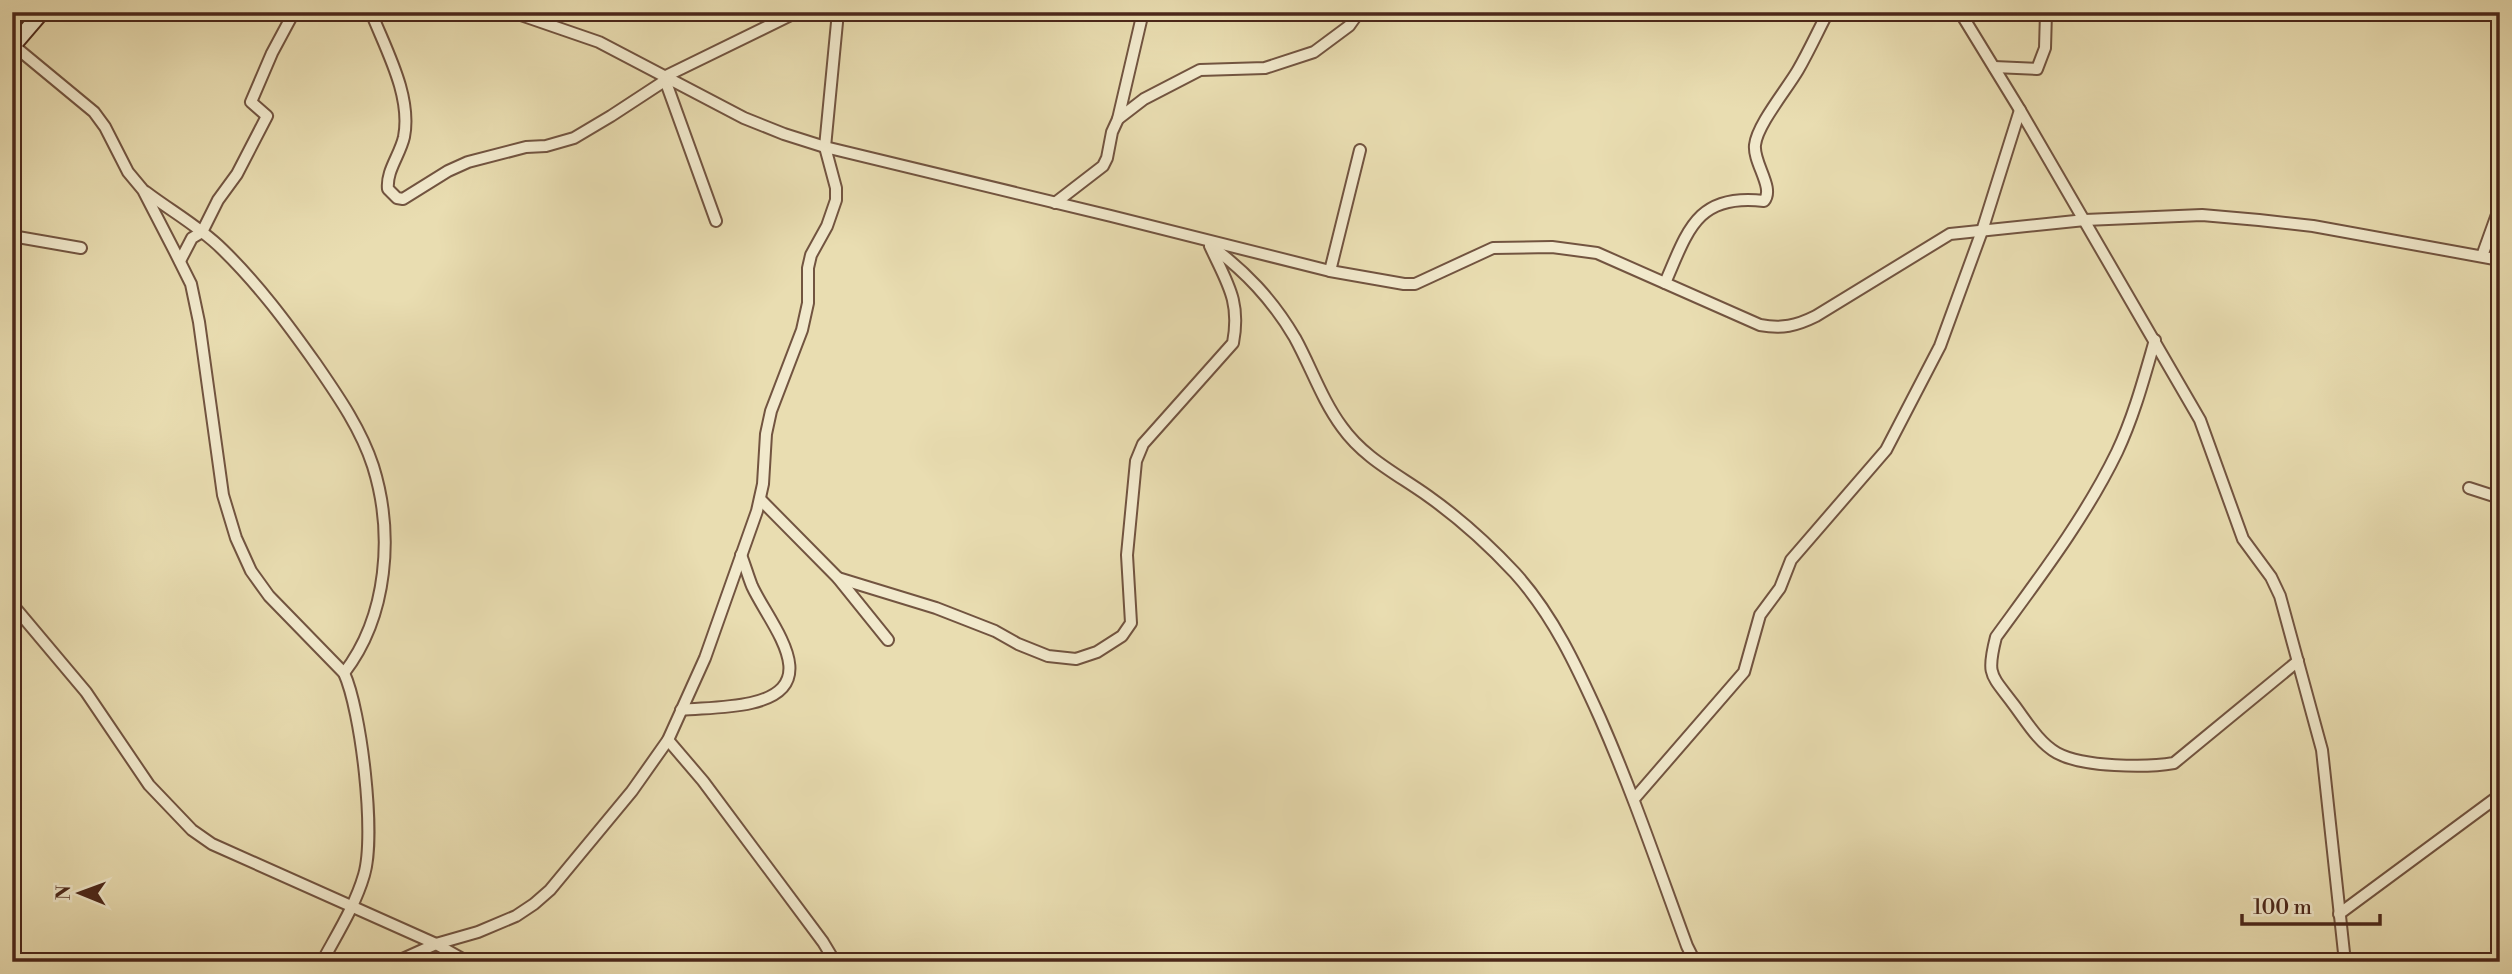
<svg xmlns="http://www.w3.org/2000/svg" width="2512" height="974" viewBox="0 0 2512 974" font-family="'Libre Bodoni',serif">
  <rect width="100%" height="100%" fill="#e9ddb1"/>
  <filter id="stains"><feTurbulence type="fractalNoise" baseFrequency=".00286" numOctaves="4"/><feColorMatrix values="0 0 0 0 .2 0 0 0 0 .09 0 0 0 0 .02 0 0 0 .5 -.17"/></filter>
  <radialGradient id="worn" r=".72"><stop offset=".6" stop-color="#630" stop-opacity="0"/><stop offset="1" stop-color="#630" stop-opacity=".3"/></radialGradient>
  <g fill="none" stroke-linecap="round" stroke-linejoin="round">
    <g stroke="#725440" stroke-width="14">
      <g id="street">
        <path d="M371 12C386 50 412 96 404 137 400 155 386 171 388 189L397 198 403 199 448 171 468 162 526 147 546 146 574 138 611 116 666 80"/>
        <path d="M512 12 599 42 744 118 784 134 825 147 1111 216 1330 271 1404 284H1415L1493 248 1552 247 1597 253 1760 325C1782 329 1796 326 1816 316L1950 234 2085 220 2202 215 2259 220 2313 226 2500 260"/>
        <polyline points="1960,12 2020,110 2200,420 2243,539 2271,577 2280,596 2322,750 2345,962"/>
        <path d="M13 45 94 112 105 127 128 172 143 190 175 252 191 284 199 322 223 495 236 538 251 571 269 596 344 673C361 710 376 835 364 875 355 906 337 934 322 962"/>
        <polyline points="1994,67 2037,69 2045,48 2046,12"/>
        <polyline points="1118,119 1143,12"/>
        <path d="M146 192C171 211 200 227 222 249 258 284 287 323 316 364 338 396 361 429 373 466 394 533 388 616 344 673"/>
        <polyline points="1055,203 1103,166 1107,158 1112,132 1118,119 1144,99 1200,70 1265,68 1314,52 1349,26 1359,12"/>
        <polyline points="716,221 664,77 797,12"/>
        <polyline points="12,236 81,248"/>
        <path d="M1210 245C1245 271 1272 299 1295 338 1311 367 1322 400 1342 427 1364 458 1397 474 1428 496 1459 518 1488 544 1515 573 1553 615 1577 667 1600 718 1633 793 1659 870 1687 946L1695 962"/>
        <polyline points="2482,256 2500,206"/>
        <polyline points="180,261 192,238 202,232 218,200 237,174 267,116 251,102 272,53 294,12"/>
        <polyline points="1330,271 1360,150"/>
        <path d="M1665 283C1688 230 1697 193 1764 201 1775 188 1753 163 1755 145 1757 125 1787 89 1798 70 1809 51 1818 31 1828 12"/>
        <path d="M2155 340C2144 378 2134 416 2117 452 2085 518 2039 578 1996 637 1986 676 1991 674 2014 705 2026 721 2039 743 2057 753 2083 767 2146 768 2174 763L2298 661"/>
        <polyline points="2469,488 2500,498"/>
        <polyline points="760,499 838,578 888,640"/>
        <path d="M838 578 936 608 995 631 1018 644 1048 656 1076 659 1097 652 1122 636 1131 623 1127 555 1136 461 1143 444 1233 343C1241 301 1227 283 1210 246"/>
        <polyline points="12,604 86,692 149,785 192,830 212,844 436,944 468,962"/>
        <path d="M681 710C704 708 729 708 751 703 827 686 770 625 752 586 748 576 745 565 741 555"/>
        <polyline points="668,740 703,781 823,942 835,962"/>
        <polyline points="1634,799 1744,672 1760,615 1780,588 1791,560 1886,450 1940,346 1982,231 2020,110"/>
        <polyline points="2339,914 2500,795"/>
        <polyline points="396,962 436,944 478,932 516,916 534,904 550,890 632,791 668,740 705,658 757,511 763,484 766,434 771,411 802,330 808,303 808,268 811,255 827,226 836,200 836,188 825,147 838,12"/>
      </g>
    </g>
    <g stroke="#4b271a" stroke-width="18">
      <polyline id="secondary" points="12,47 42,12"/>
    </g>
    <use href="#street" stroke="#f1e9cc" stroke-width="10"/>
    <use href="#secondary" stroke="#f1e9cc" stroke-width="14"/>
  </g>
  <rect width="2512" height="974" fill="none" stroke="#e9ddb1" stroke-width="42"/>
  <rect x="14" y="14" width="2484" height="946" fill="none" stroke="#4b271a" stroke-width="3.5"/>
  <rect x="21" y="21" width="2470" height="932" fill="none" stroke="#4b271a" stroke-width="2"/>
  <g transform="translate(80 893) rotate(271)" stroke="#f1e9cc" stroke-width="5" paint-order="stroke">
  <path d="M0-5L12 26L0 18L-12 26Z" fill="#4b271a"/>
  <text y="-10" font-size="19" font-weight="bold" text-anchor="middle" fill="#4b271a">N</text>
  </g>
  <path d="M2242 914v10h138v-10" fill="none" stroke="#4b271a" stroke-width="3.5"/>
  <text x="2253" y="914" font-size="21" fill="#4b271a" stroke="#f1e9cc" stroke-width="5" paint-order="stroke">100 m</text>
  <rect width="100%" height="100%" filter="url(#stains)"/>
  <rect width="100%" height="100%" fill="url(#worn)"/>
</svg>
